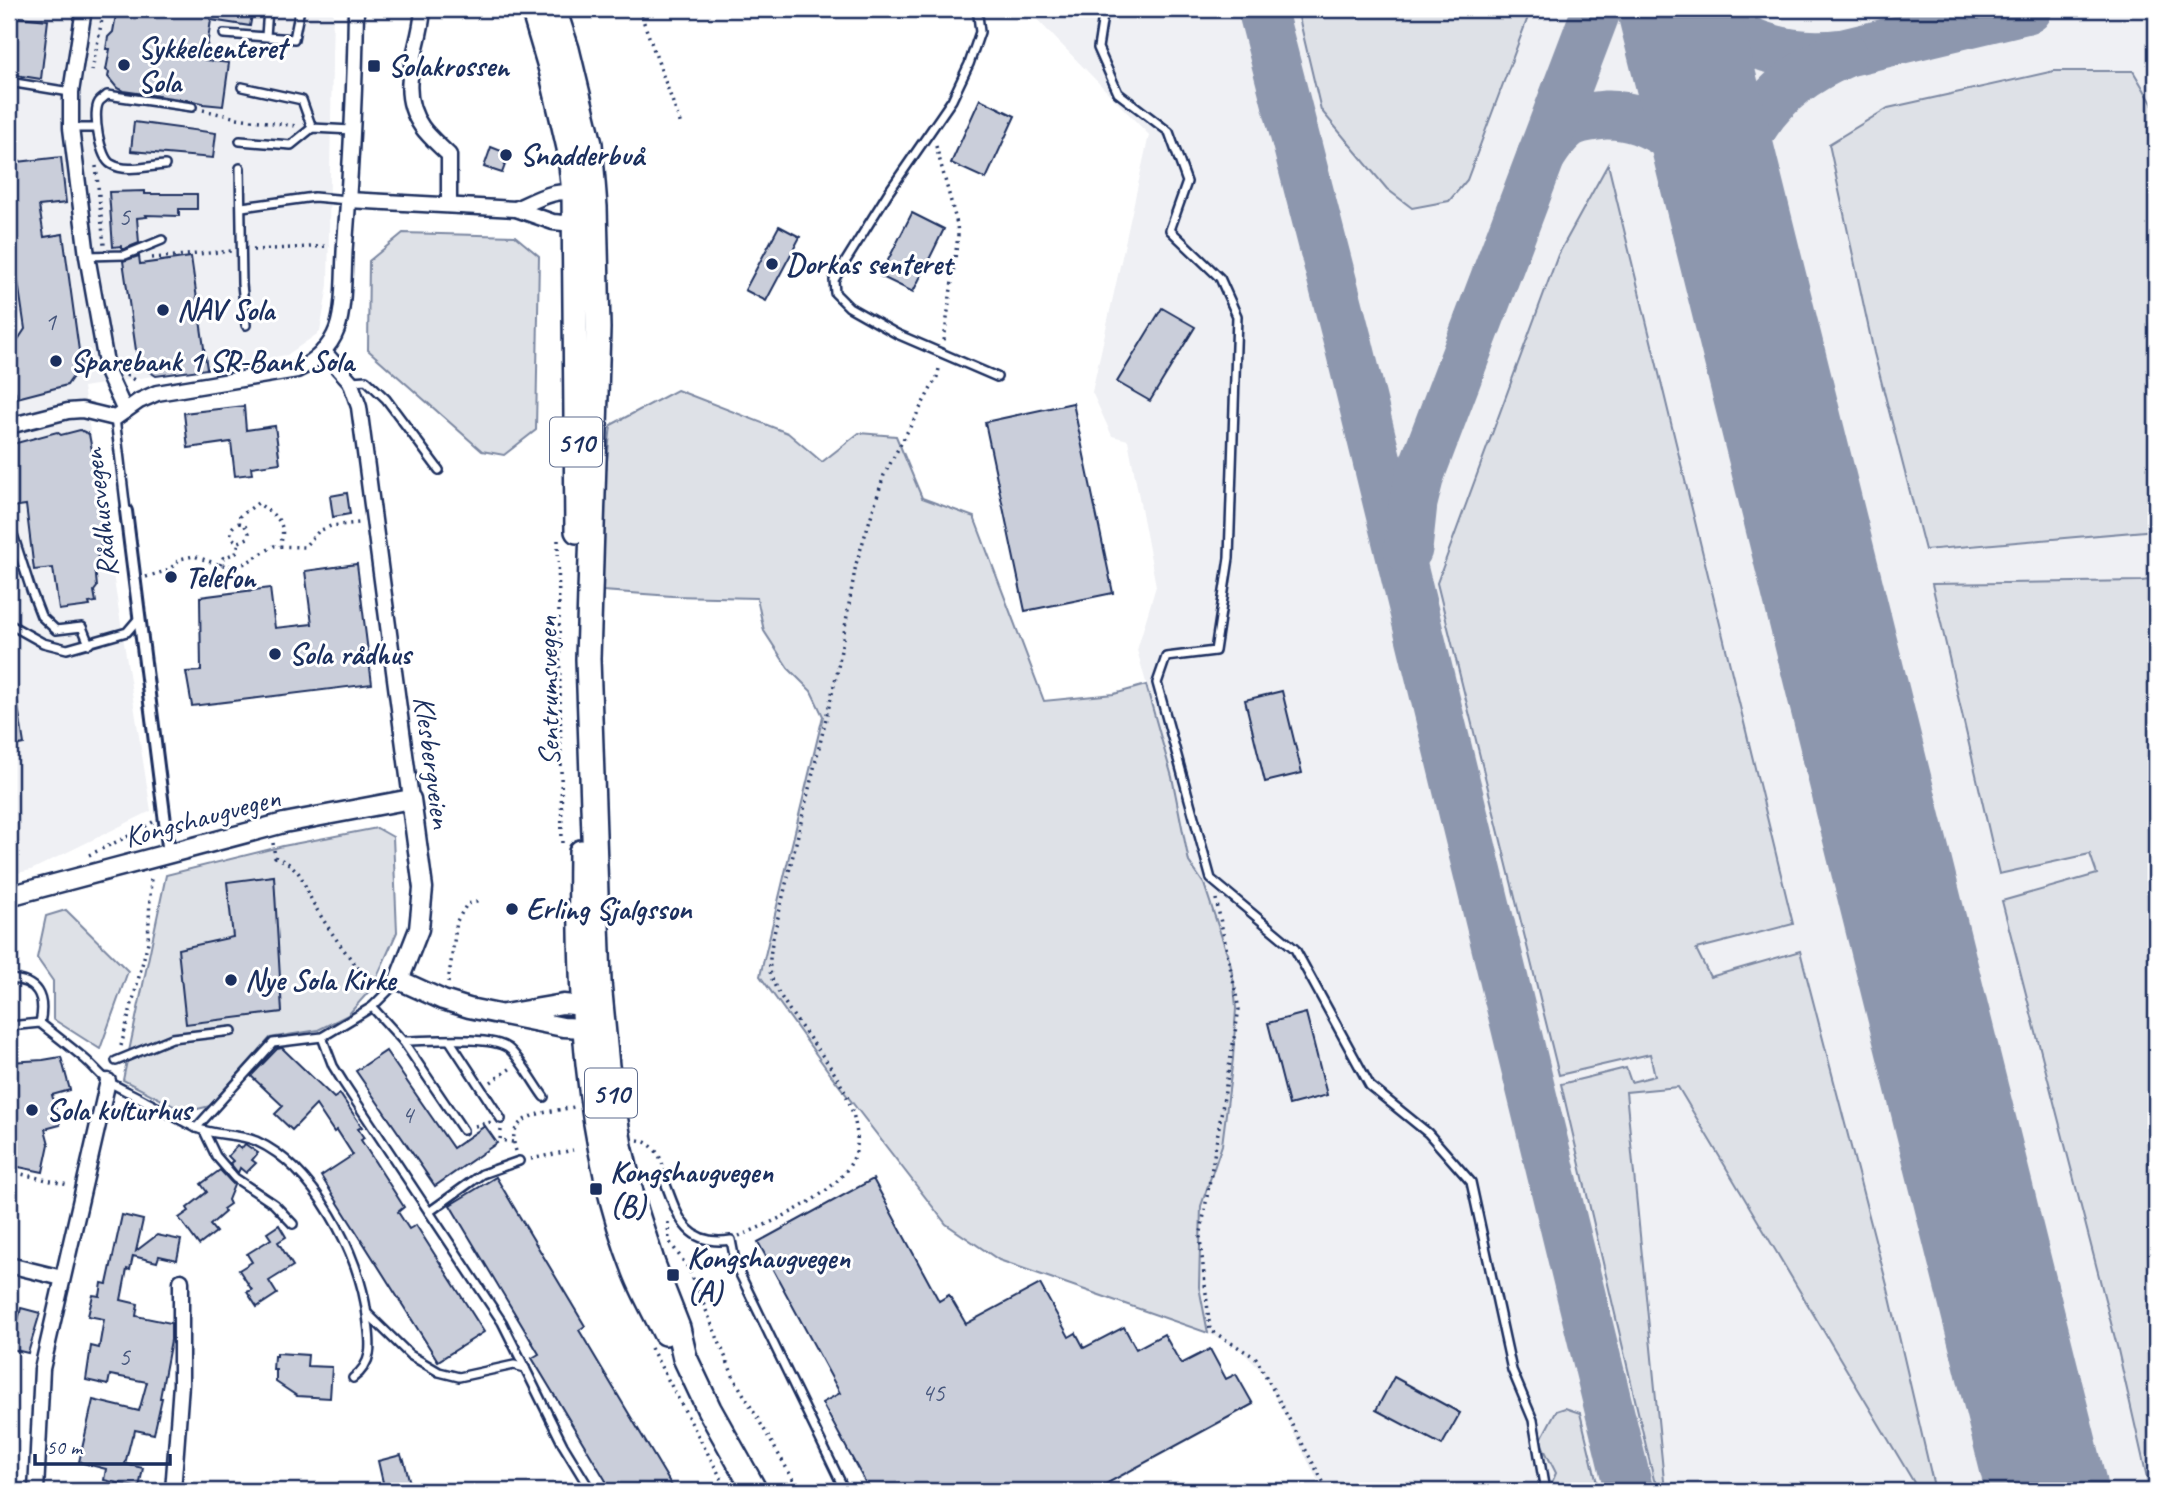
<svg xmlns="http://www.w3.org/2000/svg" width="2165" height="1500" viewBox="0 0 2165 1500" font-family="Caveat,sans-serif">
  <rect width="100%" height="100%" fill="#fff"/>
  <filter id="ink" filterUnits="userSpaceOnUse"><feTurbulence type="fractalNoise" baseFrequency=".0143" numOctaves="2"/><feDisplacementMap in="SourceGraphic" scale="14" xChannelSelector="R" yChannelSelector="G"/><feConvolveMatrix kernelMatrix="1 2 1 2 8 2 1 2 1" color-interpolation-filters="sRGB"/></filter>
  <g filter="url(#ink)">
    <g fill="#eff0f4">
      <polygon points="9,9 333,9 328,285 320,332 287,355 83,387 151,811 31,870 9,875"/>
      <polygon points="1027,9 2156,9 2156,1491 1323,1491 1263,1373 1239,1348 1208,1333 1199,1287 1201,1206 1222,1145 1230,962 1204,884 1189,862 1172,777 1137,650 1156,586 1128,440 1112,436 1092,392 1149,135"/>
    </g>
    <g fill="#dee1e7" stroke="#7c88a2" stroke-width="2">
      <polygon points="1297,9 1531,9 1467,180 1449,201 1412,208 1387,189 1321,110"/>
      <polygon points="2054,71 2133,71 2156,110 2156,530 1925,550 1874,353 1829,144 1888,108"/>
      <polygon points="1608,164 1793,924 1696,949 1710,977 1800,951 1888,1289 1935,1491 1919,1491 1678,1087 1626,1092 1665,1491 1654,1480 1561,1084 1626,1068 1631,1082 1655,1076 1650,1054 1559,1075 1437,583 1558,255"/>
      <polygon points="403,233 515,236 539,256 536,430 504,455 482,451 368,350 369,261"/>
      <polygon points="677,390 788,433 822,462 859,433 896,436 922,498 974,517 1044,701 1114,694 1146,685 1172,777 1189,862 1204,884 1230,962 1234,984 1236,1008 1233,1059 1222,1145 1201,1206 1199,1287 1208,1333 999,1260 946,1224 831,1075 760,976 823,716 811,691 788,668 764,631 757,598 672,596 603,591 602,506 611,425"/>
      <polygon points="2156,579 2156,1491 2150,1491 2118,1350 2002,901 2097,874 2090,854 1999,874 1932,584 2142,581"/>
      <polygon points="377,828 393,837 397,932 372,988 348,1015 318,1030 270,1038 210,1106 185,1112 123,1080 166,875 283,846"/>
      <polygon points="66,910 128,971 100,1049 53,1019 53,981 37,958 46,916"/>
      <polygon points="1565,1408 1580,1413 1599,1491 1552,1491 1550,1487 1556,1473 1540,1441 1556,1411"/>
    </g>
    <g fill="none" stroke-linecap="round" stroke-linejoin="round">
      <g stroke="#8d97ae" stroke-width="49">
        <polyline points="1262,9 1348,342 1629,1491"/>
        <path d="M1702 9C1740 47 1792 60 1844 53L2028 9"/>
        <path d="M1541 156C1550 143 1559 127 1574 121 1584 117 1596 116 1606 115 1654 114 1689 149 1720 181"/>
        <path d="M1733 231C1721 148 1769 85 1843 54"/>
        <polyline points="1408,549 1413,503 1420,475 1597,9"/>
      </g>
      <polyline stroke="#8d97ae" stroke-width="121" points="1678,9 2047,1491"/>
    </g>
    <g fill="#caceda" stroke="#1b2f5e" stroke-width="2">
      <polygon points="117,9 253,9 250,26 211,20 205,60 229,63 223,106 203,104 203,103 193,101 123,91 117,88 108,77 109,72 106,70 110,49 106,49 108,37 113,32"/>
      <polygon points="9,16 48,20 41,79 9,74"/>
      <polygon points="980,99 1015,116 986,179 951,163"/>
      <polygon points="134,122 216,133 213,158 131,151"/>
      <polygon points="491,147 509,154 502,173 484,167"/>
      <polygon points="61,157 66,203 39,206 44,237 63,234 81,365 67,385 17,398 9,366 9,348 13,347 25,329 12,241 16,241 11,210 9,210 9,163"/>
      <polygon points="145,191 145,194 197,194 197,209 179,209 179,216 146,215 147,217 137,218 139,243 124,249 122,249 121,246 113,247 109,192"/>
      <polygon points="912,213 944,229 913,292 880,276"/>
      <polygon points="779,226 800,237 766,301 745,290"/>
      <polygon points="139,256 140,264 191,257 207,369 156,376 138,364 123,261"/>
      <polygon points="1162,308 1195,327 1150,401 1117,382"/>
      <polygon points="1073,403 1113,593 1025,611 985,422"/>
      <polygon points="244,406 246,430 275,426 280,463 251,467 252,474 235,476 231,442 188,448 184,413"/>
      <polygon points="80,430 89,434 93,456 98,459 99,469 95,474 98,494 102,497 104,508 100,512 102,525 99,531 101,548 97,552 99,565 95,566 97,587 94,591 96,602 89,603 90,606 59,610 53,568 34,570 26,505 12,507 9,492 9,445 57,432 61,435"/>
      <polygon points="347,493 350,514 333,517 330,496"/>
      <polygon points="357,564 372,684 192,706 186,672 201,671 200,597 270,588 275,628 312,624 305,571"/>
      <polygon points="1282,691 1302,773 1265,782 1245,700"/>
      <polygon points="9,700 17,700 24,744 9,747"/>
      <polygon points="274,876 282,1012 186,1024 178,949 233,937 227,882"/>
      <polygon points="1306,1013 1327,1095 1289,1105 1268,1023"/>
      <polygon points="282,1048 334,1098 340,1094 362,1127 358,1129 364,1138 361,1140 404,1207 398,1212 409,1229 416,1225 484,1332 438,1361 321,1176 353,1155 337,1130 334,1132 316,1105 292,1130 275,1114 283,1106 251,1076 277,1049"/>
      <polygon points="386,1051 453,1148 485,1126 497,1143 435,1186 356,1071"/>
      <polygon points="61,1057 70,1090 52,1095 60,1125 45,1129 49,1144 43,1172 9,1165 9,1062 43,1060"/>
      <polygon points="245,1144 258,1153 252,1160 256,1163 246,1173 240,1168 238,1173 230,1163 233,1161 228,1156 237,1146 241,1149"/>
      <polygon points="220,1170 234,1185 228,1200 230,1204 223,1209 225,1212 210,1225 216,1232 199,1245 179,1218 189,1211 187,1208 207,1192 201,1184"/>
      <polygon points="496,1177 585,1326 579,1330 675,1491 612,1491 532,1358 539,1354 450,1205"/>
      <polygon points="873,1179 939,1301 949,1295 966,1324 1040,1284 1069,1337 1076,1333 1084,1348 1124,1327 1136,1349 1164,1334 1181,1364 1210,1349 1226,1379 1236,1374 1253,1404 1093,1491 870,1491 822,1403 840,1393 758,1242"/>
      <polygon points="122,1215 143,1220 136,1251 157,1235 181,1240 177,1260 159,1256 157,1262 133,1256 130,1270 127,1269 121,1300 138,1304 136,1316 171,1323 171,1340 160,1398 162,1398 154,1434 135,1430 134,1435 132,1436 125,1464 143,1468 139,1488 104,1480 106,1469 79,1462 93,1400 139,1411 147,1382 110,1375 108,1385 86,1380 91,1346 99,1348 104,1319 88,1316 93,1295 100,1296 102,1283 107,1284"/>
      <polygon points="279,1225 286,1237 278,1242 293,1266 269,1281 277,1294 257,1307 247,1292 252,1290 239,1270 252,1262 247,1254 271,1239 267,1233"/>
      <polygon points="21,1308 40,1313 28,1353 11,1349"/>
      <polygon points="277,1353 308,1355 307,1366 332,1367 330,1398 297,1396 276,1382 276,1370 273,1370 274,1356 277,1356"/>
      <polygon points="1394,1377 1460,1413 1442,1445 1376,1410"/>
      <polygon points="401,1455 403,1461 404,1460 412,1491 385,1491 378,1461"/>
    </g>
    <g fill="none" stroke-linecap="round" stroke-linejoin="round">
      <g stroke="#1b2f5e" stroke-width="12">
        <g id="service">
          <polyline points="974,9 978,15 980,32 969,64 952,100 888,193 834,280 835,293 849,307 897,334 997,377"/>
          <polyline points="1104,9 1098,48 1118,93 1169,132 1187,182 1170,230 1220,278 1237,316 1229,558 1215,651 1166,657 1157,683 1211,879 1295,949 1370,1086 1428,1133 1471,1182 1512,1370 1533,1420 1545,1491"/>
          <polyline points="224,34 294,39 300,9"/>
          <polyline points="266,36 268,9"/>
          <polyline points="9,82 70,92"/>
          <polyline points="242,87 302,100 312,128"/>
          <polyline points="72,128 97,128"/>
          <polyline points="240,141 291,145 312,128 352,130"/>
          <path d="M165 165C148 166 126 173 111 164 100 158 92 113 99 102 101 99 104 98 107 95L192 107"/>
          <polyline points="240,168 242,284 246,325"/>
          <polyline points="242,207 314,197 348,200"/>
          <polyline points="87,256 125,255 162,240"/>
          <polyline points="351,381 366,380 386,399 439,470"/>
          <polyline points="115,418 126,511"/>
          <polyline points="9,522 31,590 41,616 56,630 82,627 89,644"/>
          <polyline points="9,624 43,643 67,649 127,632 139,618"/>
          <path d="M9 979C37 980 46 996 40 1023"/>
          <polyline points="399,980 372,1007 403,1041 463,1130"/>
          <path d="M40 1023C55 1035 71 1047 86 1060 94 1067 101 1076 109 1082 121 1089 135 1095 147 1102 163 1110 178 1119 194 1127 213 1136 236 1133 256 1141 314 1167 360 1254 367 1315 370 1340 376 1361 353 1378"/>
          <polyline points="9,1026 40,1023"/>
          <polyline points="322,1037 333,1066 343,1082 502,1322 525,1368"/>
          <path d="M403 1041C427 1041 490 1035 508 1048 519 1056 535 1085 544 1097"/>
          <polyline points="450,1041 501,1119"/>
          <polyline points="116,1061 172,1038 232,1031"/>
          <polyline points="196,1128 273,1043 322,1037 372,1007"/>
          <polyline points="204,1131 216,1156 235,1178 274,1204 293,1224"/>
          <path d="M665 1182C678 1217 686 1247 731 1240L736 1266 845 1491"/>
          <polyline points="429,1212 482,1174 519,1161"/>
          <polyline points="367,1313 410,1355 439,1372 459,1377 514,1365 525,1368 563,1445 591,1491"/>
        </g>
      </g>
      <g stroke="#1b2f5e" stroke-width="16">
        <polyline id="pedestrian" points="126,511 169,854"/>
      </g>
      <g stroke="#1b2f5e" stroke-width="19">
        <g id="minor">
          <polyline points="84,9 71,92 71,128 87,256 108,374 125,411"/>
          <path d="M423 9C421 50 394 87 422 127 429 137 440 146 449 155V205"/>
          <polyline points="348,200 516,209 553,222 574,224 580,219"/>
          <path d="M516 209C534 201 561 184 580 197"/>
          <polyline points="323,351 350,381 359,407 411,799"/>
          <path d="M9 426 68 411 82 410 115 418 139 401 157 393 297 370C314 362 330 348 337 329 345 307 343 268 345 244 351 166 355 87 356 9"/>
          <polyline points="9,1265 62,1278"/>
          <polyline points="36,1491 42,1369 108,1081"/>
          <polyline points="173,1491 181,1384 181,1281"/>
        </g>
      </g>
      <g stroke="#1b2f5e" stroke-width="23">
        <polyline id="tertiary" points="9,896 284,823 411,799 423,888 419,929 399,980 443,1000 469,1008 563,1027 586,1028 602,1017 584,1006 563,1004 504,1014"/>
      </g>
      <g stroke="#1b2f5e" stroke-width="28">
        <g id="primary">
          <polyline points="533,9 551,70 569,148 574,192 577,531"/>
          <polyline points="554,9 567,49 590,144 595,207 598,328 588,659 599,982 607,1066 620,1146 634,1205 653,1264 678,1328 685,1358 709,1409 755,1491"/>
          <path d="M581 852C579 991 584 1140 635 1271 643 1292 655 1313 665 1333"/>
        </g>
      </g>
      <g stroke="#1b2f5e" stroke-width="3.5" stroke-dasharray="2 5" stroke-linecap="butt">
        <polyline points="639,9 681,125"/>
        <polyline points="92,71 104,9"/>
        <polyline points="203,110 237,118 296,126"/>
        <polyline points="936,146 957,224 958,236 944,341"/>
        <polyline points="96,166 104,245"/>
        <polyline points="253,250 330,246"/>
        <polyline points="152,258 232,251"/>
        <polyline points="126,375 136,381"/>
        <path d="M239 523 244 524 249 533 248 538 239 542C228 539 228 527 239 523L240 516 258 503C276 517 288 521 280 546"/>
        <polyline points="558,540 562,844"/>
        <polyline points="220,565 223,558 236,553 239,542"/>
        <polyline points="146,577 169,570 180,559 194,556 220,565 235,566 246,563 274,546 304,547 319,531 331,526 359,523"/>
        <path d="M273 843 275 857C282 860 289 863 294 868 303 876 305 887 310 897 318 914 360 978 376 983"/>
        <polyline points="89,855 135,833 153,822"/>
        <polyline points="1216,899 1239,1009 1200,1238 1210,1330 1256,1358 1328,1491"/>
        <polyline points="448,983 457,921 467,904 481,901"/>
        <polyline points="121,1046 148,942 151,876"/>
        <polyline points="491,1082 511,1068"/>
        <polyline points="475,1126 491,1122"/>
        <polyline points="501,1130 500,1140 513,1142"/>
        <path d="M638 1140C653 1142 663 1158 664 1172"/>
        <path d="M516 1151C503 1113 547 1113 574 1107"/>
        <polyline points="531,1159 573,1150"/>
        <polyline points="9,1171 68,1185"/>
        <polyline points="668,1222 669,1241 689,1269 734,1378 800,1491"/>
        <path d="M739 1236C775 1221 837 1195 853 1159 858 1150 858 1138 856 1128 849 1080 813 1047 788 1008 781 996 771 983 770 969 769 961 771 951 772 942L837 673 856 564 884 475 937 377 940 365"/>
        <polyline points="651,1348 728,1491"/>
      </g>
      <use href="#service" stroke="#fff" stroke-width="7"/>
      <use href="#pedestrian" stroke="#fff" stroke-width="10"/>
      <use href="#minor" stroke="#fff" stroke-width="14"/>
      <use href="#tertiary" stroke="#fff" stroke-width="18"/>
      <use href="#primary" stroke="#fff" stroke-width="23"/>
    </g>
  </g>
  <g fill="#1b2f5e" stroke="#fff" stroke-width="2.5">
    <circle cx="124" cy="65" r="7"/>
    <rect x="367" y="59" width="14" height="14" rx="3.5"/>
    <circle cx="506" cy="155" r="7"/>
    <circle cx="772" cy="264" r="7"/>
    <circle cx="163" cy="310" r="7"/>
    <circle cx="56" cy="361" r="7"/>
    <circle cx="171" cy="577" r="7"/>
    <circle cx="275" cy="654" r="7"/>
    <circle cx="512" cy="909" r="7"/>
    <circle cx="231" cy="980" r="7"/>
    <circle cx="32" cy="1110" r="7"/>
    <rect x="589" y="1182" width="14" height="14" rx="3.5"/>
    <rect x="666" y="1268" width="14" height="14" rx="3.5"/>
  </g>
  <g text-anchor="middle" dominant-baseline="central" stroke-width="6" stroke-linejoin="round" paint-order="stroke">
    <g font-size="26" fill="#47577d">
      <text x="124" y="216">5</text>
      <text x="50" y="321">1</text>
      <text x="407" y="1114">4</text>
      <text x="124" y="1356">5</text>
      <text x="933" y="1392">45</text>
    </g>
    <g fill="#fff" stroke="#5f6d8e" stroke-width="2">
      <rect x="550" y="417.5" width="52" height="49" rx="5"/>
      <rect x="585" y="1068.5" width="52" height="49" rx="5"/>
    </g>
    <g font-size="28" font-weight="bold" fill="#1b2f5e">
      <text x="576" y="442">510</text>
      <text x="611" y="1093">510</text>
    </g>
    <g font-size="30" font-weight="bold" fill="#1b2f5e" stroke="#fff" text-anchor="start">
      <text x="138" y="48">Sykkelcenteret<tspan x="138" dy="34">Sola</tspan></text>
      <text x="388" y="66">Solakrossen</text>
      <text x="520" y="155">Snadderbuå</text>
      <text x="786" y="264">Dorkas senteret</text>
      <text x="177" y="310">NAV Sola</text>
      <text x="70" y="361">Sparebank 1 SR-Bank Sola</text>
      <text x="185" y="577">Telefon</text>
      <text x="289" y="654">Sola rådhus</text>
      <text x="526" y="909">Erling Sjalgsson</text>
      <text x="245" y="980">Nye Sola Kirke</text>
      <text x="46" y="1110">Sola kulturhus</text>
      <text x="610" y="1172">Kongshaugvegen<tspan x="610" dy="34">(B)</tspan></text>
      <text x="687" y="1258">Kongshaugvegen<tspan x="687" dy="34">(A)</tspan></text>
    </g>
    <g font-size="30" fill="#1b2f5e" stroke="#fff">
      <text transform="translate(100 513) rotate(-97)">Rådhusvegen</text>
      <text transform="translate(548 691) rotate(-91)">Sentrumsvegen</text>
      <text transform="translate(433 762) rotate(82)">Klesbergveien</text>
      <text transform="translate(202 817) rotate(-15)">Kongshaugvegen</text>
    </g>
  </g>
  <rect width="2165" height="1500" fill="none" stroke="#fff" stroke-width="35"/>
  <rect x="18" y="18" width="2130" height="1465" fill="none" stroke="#1b2f5e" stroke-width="2.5" filter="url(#ink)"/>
  <path d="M35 1454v10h135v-10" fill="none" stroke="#1b2f5e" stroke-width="3.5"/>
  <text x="46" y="1454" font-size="21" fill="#1b2f5e" stroke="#ffffff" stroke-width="5" paint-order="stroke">50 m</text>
</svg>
